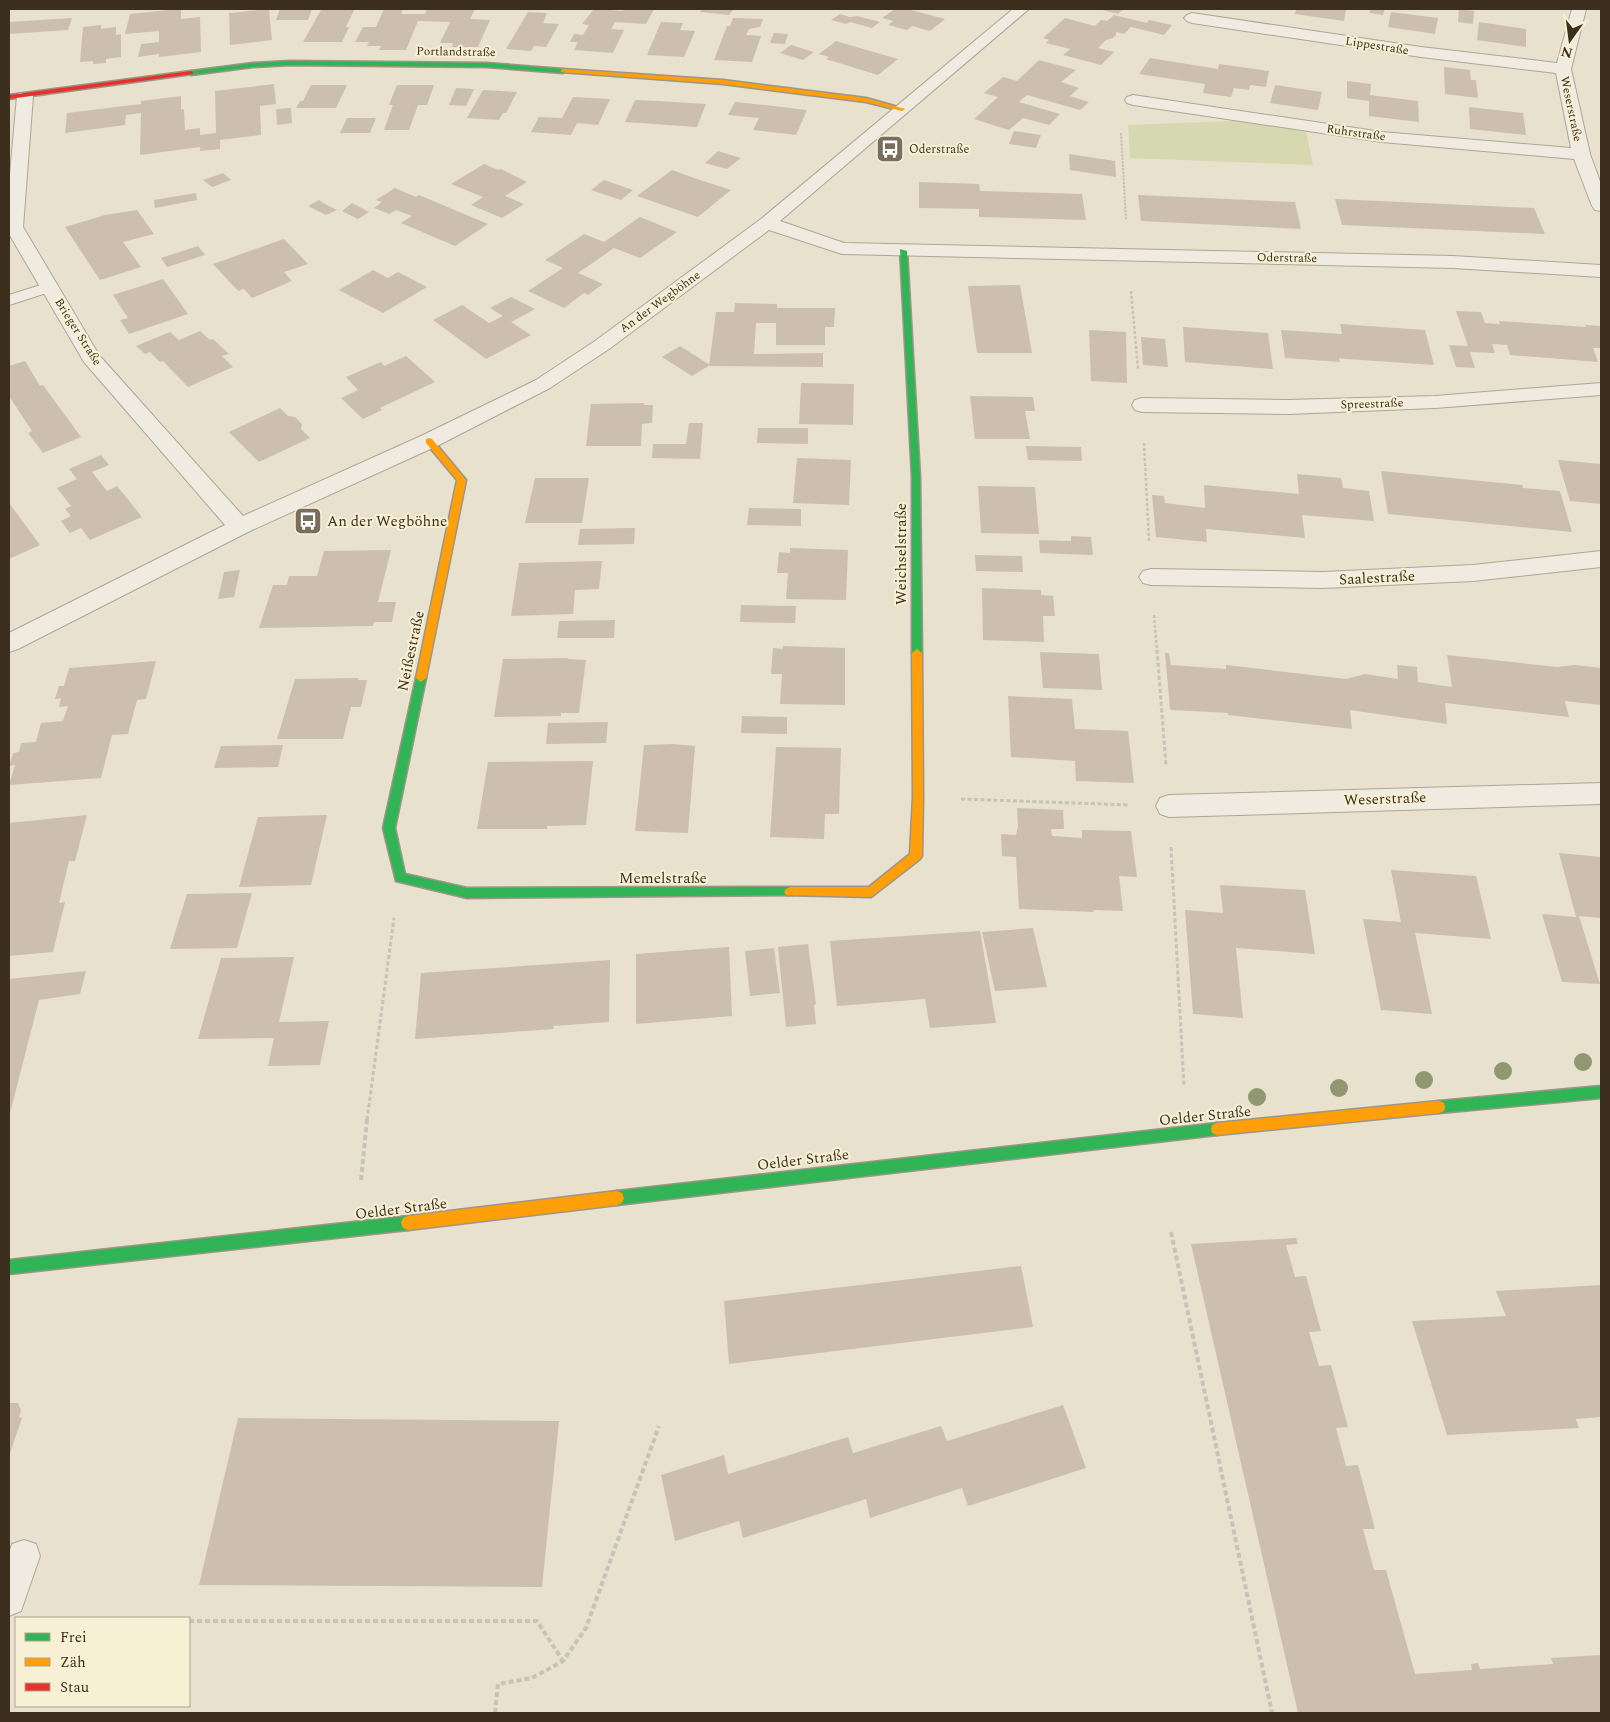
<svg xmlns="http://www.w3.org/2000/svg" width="1610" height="1722" viewBox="0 0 1610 1722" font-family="Spectral,serif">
  <rect width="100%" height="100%" fill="#e8e1ce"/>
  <polygon fill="#d6d8b0" points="1233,121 1306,131 1313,165 1130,158 1128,125"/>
  <g fill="#ccbfaf">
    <polygon points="179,9 181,10 181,19 200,17 201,52 159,57 159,54 138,57 141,44 159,42 159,31 125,34 130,14"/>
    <polygon points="269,9 272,40 230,45 229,13"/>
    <polygon points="280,9 312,9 308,20 276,20"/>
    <polygon points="384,9 403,9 401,14 425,14 427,9 475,9 470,19 490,20 478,47 452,47 453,43 440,43 450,22 418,21 406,50 379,50 381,46 367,46 369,42 355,42 363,27 376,27"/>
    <polygon points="594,9 623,11 624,9 654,9 646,24 615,22 611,29 624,30 613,53 574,50 578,42 570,42 574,34 583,35 589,25 582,24"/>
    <polygon points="702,9 734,9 729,15 700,12"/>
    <polygon points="895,9 907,9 945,19 930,31 912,26 907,30 888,25 893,21 882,18"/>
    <polygon points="1099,9 1124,9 1118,14"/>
    <polygon points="1296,9 1346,9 1344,21 1295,14"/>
    <polygon points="1370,9 1385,9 1383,15 1370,13"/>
    <polygon points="1459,9 1474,11 1473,24 1458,22"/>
    <polygon points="321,10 354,10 346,27 349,27 342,42 303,42"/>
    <polygon points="528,12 547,13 543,23 559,24 546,47 534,46 531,51 506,49"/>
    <polygon points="1391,12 1438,18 1435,34 1388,27"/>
    <polygon points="840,14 850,17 857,16 880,22 872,28 850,22 846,24 831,20"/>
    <polygon points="1114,15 1147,23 1149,20 1172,25 1164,35 1131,27 1124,34 1116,32 1116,35 1113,38 1106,40 1098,48 1114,52 1101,65 1063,55 1070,49 1046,43 1049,40 1043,38 1065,18 1095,26 1101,20 1107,21"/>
    <polygon points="72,18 68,30 9,34 9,22"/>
    <polygon points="733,18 763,19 760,27 749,29 746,35 761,36 752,62 714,60 727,26 730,26"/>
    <polygon points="661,22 683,23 680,30 695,31 684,57 647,55"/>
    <polygon points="1479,22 1526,29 1526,47 1477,40"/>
    <polygon points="101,25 101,29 116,27 116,35 121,34 121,57 106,59 106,63 93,64 93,61 80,62 83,27"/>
    <polygon points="774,33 788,34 785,44 770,43"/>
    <polygon points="836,41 846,44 898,59 878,75 826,59 829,57 819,54"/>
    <polygon points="791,45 814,52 803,60 780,53"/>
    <polygon points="1150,58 1218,69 1219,64 1269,71 1266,87 1250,85 1249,90 1234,88 1231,97 1203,93 1205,84 1139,74"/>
    <polygon points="1039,60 1076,70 1061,82 1079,88 1070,96 1089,102 1080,110 1027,95 1019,102 1060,114 1049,125 1023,118 1009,130 974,119 998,97 984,93 1003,77 1017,81"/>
    <polygon points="1444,67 1470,70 1471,80 1476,80 1478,98 1445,94"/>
    <polygon points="1347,81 1371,84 1370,95 1418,101 1419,122 1369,116 1369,101 1347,98"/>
    <polygon points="274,84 276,104 260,106 261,135 220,140 220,149 200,151 200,147 140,155 141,113 126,115 125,125 65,133 67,113 141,104 141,101 181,96 181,110 184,109 185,130 200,128 200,135 216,133 215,91"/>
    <polygon points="311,85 347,85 336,108 296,108 300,101 303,101"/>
    <polygon points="397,85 434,85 427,105 418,105 409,130 384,130 393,105 389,105"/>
    <polygon points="1275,85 1322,92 1318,110 1270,103"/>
    <polygon points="456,88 474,89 466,106 449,105"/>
    <polygon points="483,90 517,92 506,113 503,113 499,120 467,118"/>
    <polygon points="573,97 610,99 598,125 577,123 571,135 531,132 539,117 562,118"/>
    <polygon points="635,100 658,101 706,104 697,127 625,122"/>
    <polygon points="735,102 765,105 807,110 796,135 753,130 759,118 728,115"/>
    <polygon points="1469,107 1523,113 1526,135 1470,129"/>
    <polygon points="291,108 292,123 277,125 276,109"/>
    <polygon points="347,118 376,118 370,133 340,133"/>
    <polygon points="1014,131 1041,135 1036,148 1009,144"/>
    <polygon points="718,151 741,158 727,169 705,163"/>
    <polygon points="1069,154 1115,161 1116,177 1070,170"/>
    <polygon points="484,164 498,170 501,169 527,182 505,196 524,204 502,218 471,205 483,197 451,184"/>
    <polygon points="672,170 697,179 731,190 698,217 637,196"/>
    <polygon points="223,173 231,180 212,187 203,180"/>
    <polygon points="604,180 633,190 621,200 591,190"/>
    <polygon points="919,182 979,184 980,191 1082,194 1086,220 979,217 979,209 919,208"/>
    <polygon points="395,188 416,197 419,195 488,224 455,246 401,223 412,216 396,210 389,214 374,208 382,202 376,200"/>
    <polygon points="196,193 197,200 155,208 154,200"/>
    <polygon points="1138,195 1295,202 1301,229 1141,221"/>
    <polygon points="1335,199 1534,208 1545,234 1342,225"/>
    <polygon points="319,200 325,204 337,210 326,215 308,206"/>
    <polygon points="352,203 369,212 358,219 342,211"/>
    <polygon points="137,210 154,234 123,242 141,267 100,280 65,227 105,215"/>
    <polygon points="640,217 677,232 640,258 614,248 578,273 603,284 588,295 584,293 564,308 528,291 563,268 545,260 584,234 604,242"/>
    <polygon points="284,239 308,264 284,272 292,281 252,298 244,289 238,291 213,264"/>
    <polygon points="198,246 205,255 167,267 161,258"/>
    <polygon points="373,270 388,278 398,272 427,287 383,313 339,290"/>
    <polygon points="163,279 188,314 129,334 120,320 128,318 113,295"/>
    <polygon points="1020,285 1032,353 977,353 968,286"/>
    <polygon points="511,297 535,309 511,322 531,335 486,359 433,320 462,305 489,323 503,316 490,308"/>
    <polygon points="735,303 777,304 777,308 835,308 834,327 825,327 825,345 776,345 776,323 756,323 754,354 823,353 823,367 709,366 716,312 734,312"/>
    <polygon points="1456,311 1481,312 1485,323 1500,324 1499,321 1586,327 1585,325 1601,326 1601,348 1593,348 1598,362 1510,355 1507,345 1492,344 1495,353 1470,352 1475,368 1456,367 1449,345 1468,346"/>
    <polygon points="1340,324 1425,330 1434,365 1347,359 1339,358 1340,362 1285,358 1281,330 1342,334"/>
    <polygon points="1183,327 1268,333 1273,369 1185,362"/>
    <polygon points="1089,330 1126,332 1127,383 1091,381"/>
    <polygon points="200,331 210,340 213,339 229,354 222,356 233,367 188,387 163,361 160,362 150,352 145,354 136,346 170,332 179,340"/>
    <polygon points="1141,337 1165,339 1168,367 1143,365"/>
    <polygon points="680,346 710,365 692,376 662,357"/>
    <polygon points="406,356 435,382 380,408 382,410 363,419 341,398 358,390 346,377 381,362 384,366"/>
    <polygon points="25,361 40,386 43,385 81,437 43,453 28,433 32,431 9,396 9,366"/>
    <polygon points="801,383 854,384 853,425 799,424"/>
    <polygon points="970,396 1033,397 1035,411 1025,411 1030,439 975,439"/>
    <polygon points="644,403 644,405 653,405 652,423 642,424 641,446 586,446 591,404"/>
    <polygon points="280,408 288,416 295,417 302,424 301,429 310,438 259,462 229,432"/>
    <polygon points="689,423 703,423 700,459 652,458 653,444 686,444"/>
    <polygon points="758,428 808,428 808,444 757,443"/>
    <polygon points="1026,446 1081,447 1082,461 1028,460"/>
    <polygon points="101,455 109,465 92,472 107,491 117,486 142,517 90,540 81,528 70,533 61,521 71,516 65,509 71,506 57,488 77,479 69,469"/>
    <polygon points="797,458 851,460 849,505 793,503"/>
    <polygon points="1558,460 1601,464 1601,504 1570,501"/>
    <polygon points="1381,471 1522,485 1523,488 1560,491 1572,532 1388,514"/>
    <polygon points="1297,474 1341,478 1343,488 1369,491 1374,521 1302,515 1305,538 1206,529 1207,542 1156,537 1152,495 1164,496 1165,503 1205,508 1204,485 1299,494"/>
    <polygon points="535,478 589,478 582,523 525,523"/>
    <polygon points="978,486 1035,487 1039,534 981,533"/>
    <polygon points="9,503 40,545 9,559"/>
    <polygon points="749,508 801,509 801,526 747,525"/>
    <polygon points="635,528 634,544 578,545 580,529"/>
    <polygon points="1071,536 1091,537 1093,555 1040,553 1039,540 1071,541"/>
    <polygon points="790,548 848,550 846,600 786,599 788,573 777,573 779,552 790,553"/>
    <polygon points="391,550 378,602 396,602 392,622 374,622 373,626 259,628 273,585 287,585 289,576 317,576 324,551"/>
    <polygon points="975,555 1022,556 1023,572 976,571"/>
    <polygon points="602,561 599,589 575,590 573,614 511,616 519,563"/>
    <polygon points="240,570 234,597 218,599 224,572"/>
    <polygon points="982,588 1041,590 1041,595 1053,596 1055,616 1043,616 1044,642 983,640"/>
    <polygon points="741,605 796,606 795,623 740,622"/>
    <polygon points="615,620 614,638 557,638 559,621"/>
    <polygon points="783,646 845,648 845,705 780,704 782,674 771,674 773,648 783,649"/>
    <polygon points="1040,652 1099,654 1102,690 1043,688"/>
    <polygon points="1165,653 1169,653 1171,665 1226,669 1226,665 1346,679 1365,674 1398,679 1397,665 1417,667 1418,682 1452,687 1447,655 1557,667 1575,665 1601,668 1601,705 1565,701 1569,717 1445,703 1447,724 1350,710 1352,729 1228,715 1228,713 1172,710 1170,709"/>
    <polygon points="568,658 568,659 586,660 579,713 561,713 561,716 494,717 503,659"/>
    <polygon points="156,661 146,699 137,700 128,734 112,735 101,778 9,785 15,765 9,766 13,753 19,752 21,743 36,742 41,723 63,721 68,706 59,707 61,698 55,699 59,686 64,686 69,668"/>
    <polygon points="358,678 358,680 367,680 361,707 351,707 343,739 277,739 295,679"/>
    <polygon points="1008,696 1072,699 1075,729 1128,731 1134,783 1076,781 1075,761 1011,757"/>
    <polygon points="742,716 787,717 787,734 741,733"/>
    <polygon points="608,722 606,743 546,744 548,723"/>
    <polygon points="673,744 695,746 688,833 635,831 644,745"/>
    <polygon points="283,745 278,767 214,768 221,746"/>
    <polygon points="776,747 841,748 839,814 825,814 824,839 770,837"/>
    <polygon points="593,761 586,825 547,826 547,829 477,829 488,762"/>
    <polygon points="1017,808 1063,810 1064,829 1051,829 1052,836 1082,838 1082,830 1131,831 1137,877 1119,876 1123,911 1093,910 1094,912 1019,909 1016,857 1002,856 1001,834 1016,835 1018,827"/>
    <polygon points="87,815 75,861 69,861 59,903 65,902 53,952 9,956 9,823"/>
    <polygon points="327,815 311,885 239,887 258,817"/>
    <polygon points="1559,853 1601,857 1601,918 1579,916 1600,984 1562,982 1542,914 1576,917"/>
    <polygon points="1391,870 1476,876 1491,939 1415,933 1432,1014 1381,1010 1363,919 1401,922"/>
    <polygon points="1220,885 1305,890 1315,954 1236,948 1243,1018 1193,1014 1185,910 1223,913"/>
    <polygon points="252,893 237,948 170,949 187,894"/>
    <polygon points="1033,928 1047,987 995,991 982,932"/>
    <polygon points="980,931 996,1023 930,1028 925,999 837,1006 830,941"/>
    <polygon points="808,944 816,1004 814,1005 816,1024 786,1027 778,947"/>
    <polygon points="729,947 732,1016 636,1024 636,954"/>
    <polygon points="774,948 780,993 750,996 745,951"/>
    <polygon points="294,957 279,1022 329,1021 320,1065 268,1066 274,1038 198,1039 221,958"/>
    <polygon points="610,960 609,1022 553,1026 554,1029 415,1039 421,973"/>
    <polygon points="86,971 80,994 39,1000 10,1113 9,1114 9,979"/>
    <polygon points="1296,1238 1298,1244 1286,1245 1295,1277 1306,1276 1321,1331 1309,1332 1319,1366 1331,1365 1348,1427 1336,1428 1346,1466 1358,1465 1375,1529 1363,1529 1374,1570 1386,1570 1415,1674 1472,1670 1471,1664 1478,1663 1480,1669 1553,1664 1551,1658 1601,1655 1601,1713 1298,1713 1191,1244"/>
    <polygon points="1021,1266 1033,1327 729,1364 724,1301"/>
    <polygon points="1601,1285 1601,1417 1576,1419 1579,1428 1447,1435 1412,1321 1506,1316 1496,1291"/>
    <polygon points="9,1403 18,1403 21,1410 19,1417 22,1418 9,1456"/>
    <polygon points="1063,1405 1086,1468 968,1506 962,1488 870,1518 866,1499 743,1538 739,1521 675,1541 661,1475 724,1455 728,1474 848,1437 853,1453 941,1426 947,1441"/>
    <polygon points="238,1418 559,1421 542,1587 199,1585"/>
  </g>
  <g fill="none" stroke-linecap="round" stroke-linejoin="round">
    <g stroke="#ada697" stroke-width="2">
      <g id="lane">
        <polygon points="50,282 56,284 58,287 56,290 9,305 9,295"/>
        <polygon points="24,1540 36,1544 40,1556 21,1611 9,1616 9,1553 12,1544"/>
      </g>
    </g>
    <g stroke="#ada697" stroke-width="2">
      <g id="street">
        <polygon points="1013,9 1029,9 780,221 844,243 1453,256 1601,265 1601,277 1453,268 842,254 769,230 609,349 550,388 437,446 248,532 18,649 9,652 9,633 225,525 84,362 9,234 9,185 17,96 19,93 31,93 33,96 23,227 99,355 243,516 421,436 536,380 595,341 761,219"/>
        <polygon points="1572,9 1586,9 1571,69 1590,154 1601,184 1601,211 1595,210 1592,206 1574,159 1382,142 1133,105 1127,103 1125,100 1127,97 1133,95 1382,132 1571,148 1556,73 1421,57 1192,23 1187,21 1184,18 1187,15 1192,13 1421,47 1557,63"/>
        <polygon points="1601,383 1601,395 1435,408 1288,414 1142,412 1135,410 1132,405 1135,400 1142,398 1288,400 1435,396"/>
        <polygon points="1601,551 1601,567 1473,581 1323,588 1151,585 1143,583 1139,577 1143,571 1151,569 1323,572 1473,565"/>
        <polygon points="1601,783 1601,804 1169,817 1160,814 1156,806 1160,798 1169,795"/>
      </g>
    </g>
    <g stroke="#9d9587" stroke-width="3">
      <g id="fast">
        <polygon points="290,61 486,63 563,69 566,71 563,73 486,67 290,65 253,67 191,75 188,73 191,71 253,63"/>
        <polygon points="900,249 907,251 920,477 922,653 917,657 912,653 912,477"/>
        <polygon points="421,674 426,678 395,828 405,874 467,888 790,887 794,889 796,892 794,895 467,898 396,881 383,828 416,678"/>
        <polygon points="1601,1086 1601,1098 1439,1113 1434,1111 1433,1107 1434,1103 1439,1101"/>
        <polygon points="1217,1123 1222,1125 1223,1129 1222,1133 1217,1135 617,1205 612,1203 610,1198 612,1193 617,1191"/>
        <polygon points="408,1216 413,1218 415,1223 413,1228 408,1230 9,1274 9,1260"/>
      </g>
    </g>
    <g stroke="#9d9587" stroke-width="3">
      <g id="slow">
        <polygon points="563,69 723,80 866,98 905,109 902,111 866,102 723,84 561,72 561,70"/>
        <polygon points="429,438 432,439 466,480 426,678 421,682 416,678 457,480 426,443 426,439"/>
        <polygon points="917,649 922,653 923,797 922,856 920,859 871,897 786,895 784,892 786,889 790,887 869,887 910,854 913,797 912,653"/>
        <polygon points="1439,1101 1444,1103 1445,1107 1444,1111 1439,1113 1217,1135 1212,1133 1211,1129 1212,1125 1217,1123"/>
        <polygon points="617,1191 622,1193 624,1198 622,1203 617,1205 408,1230 403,1228 401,1223 403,1218 408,1216"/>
      </g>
    </g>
    <g stroke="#9d9587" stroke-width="3">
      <polygon id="jam" points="191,71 193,72 193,74 9,99 9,95"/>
    </g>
    <polyline stroke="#c8c2b7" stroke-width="2" stroke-dasharray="2.5 1" stroke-linecap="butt" points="1121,133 1126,220"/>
    <g stroke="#c8c2b7" stroke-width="2.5" stroke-dasharray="3 2" stroke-linecap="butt">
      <polyline points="1131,291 1138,369"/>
      <polyline points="1144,443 1149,541"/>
      <polyline points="1154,615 1157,651"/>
    </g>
    <g stroke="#c8c2b7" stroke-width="3" stroke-dasharray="4 2.5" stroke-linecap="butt">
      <polyline points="1157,650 1166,766"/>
      <polyline points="961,799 1130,805"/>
      <polyline points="1171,847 1184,1087"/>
      <polyline points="367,1120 394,918"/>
    </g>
    <g stroke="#c8c2b7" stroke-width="4" stroke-dasharray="5 3" stroke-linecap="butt">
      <polyline points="361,1180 367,1119"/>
      <polyline points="1171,1232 1272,1713"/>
      <polyline points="189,1621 537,1621 563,1661"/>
      <polyline points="495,1713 498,1684 532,1678 563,1661 586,1628 659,1426"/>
    </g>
    <use href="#lane" fill="#efebe1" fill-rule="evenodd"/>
    <use href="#street" fill="#efebe1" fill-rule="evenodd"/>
    <use href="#fast" fill="#30b455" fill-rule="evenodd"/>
    <use href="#slow" fill="#ff9f0a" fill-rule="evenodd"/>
    <use href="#jam" fill="#e5322d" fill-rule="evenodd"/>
  </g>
  <g fill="#919770">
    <circle cx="1583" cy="1062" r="9"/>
    <circle cx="1503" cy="1071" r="9"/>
    <circle cx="1424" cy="1080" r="9"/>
    <circle cx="1339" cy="1088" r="9"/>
    <circle cx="1257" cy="1097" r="9"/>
  </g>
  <defs>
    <g id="bus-square" transform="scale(1.4375)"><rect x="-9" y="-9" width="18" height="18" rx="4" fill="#796d5c" stroke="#f8f0d5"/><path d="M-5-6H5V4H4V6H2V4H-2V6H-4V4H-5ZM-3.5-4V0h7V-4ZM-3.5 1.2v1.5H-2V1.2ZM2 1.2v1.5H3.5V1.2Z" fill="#fff"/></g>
  </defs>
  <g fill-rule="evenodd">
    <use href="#bus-square" x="890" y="149"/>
    <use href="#bus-square" x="308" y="521"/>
  </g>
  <g text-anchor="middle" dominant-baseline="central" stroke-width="4" stroke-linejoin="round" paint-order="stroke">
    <g font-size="12" fill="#3d2f1e" stroke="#f8f0d5">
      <text transform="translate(1377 46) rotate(9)">Lippestraße</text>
      <text transform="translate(456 52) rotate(1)">Portlandstraße</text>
      <text transform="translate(1571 109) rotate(78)">Weserstraße</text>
      <text transform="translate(1356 133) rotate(8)">Ruhrstraße</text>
      <text transform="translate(1287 258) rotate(1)">Oderstraße</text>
      <text transform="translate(660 302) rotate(-36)">An der Wegböhne</text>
      <text transform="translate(78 332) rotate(58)">Brieger Straße</text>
      <text transform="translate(1372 404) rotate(-2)">Spreestraße</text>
    </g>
    <g font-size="12" fill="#3d2f1e" stroke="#f8f0d5" text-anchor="start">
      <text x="909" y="149">Oderstraße</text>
    </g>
    <g font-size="15" fill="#3d2f1e" stroke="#f8f0d5" text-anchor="start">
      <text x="327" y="521">An der Wegböhne</text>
    </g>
    <g font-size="15" fill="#3d2f1e" stroke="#f8f0d5">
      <text transform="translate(901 554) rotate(-90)">Weichselstraße</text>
      <text transform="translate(1377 578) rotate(-3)">Saalestraße</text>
      <text transform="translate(411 651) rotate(-78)">Neißestraße</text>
      <text transform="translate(1385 799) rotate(-2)">Weserstraße</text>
      <text x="663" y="878">Memelstraße</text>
      <text transform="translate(1205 1116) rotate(-6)">Oelder Straße</text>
      <text transform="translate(803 1160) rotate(-7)">Oelder Straße</text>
      <text transform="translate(401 1209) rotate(-7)">Oelder Straße</text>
    </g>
  </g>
  <rect width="1610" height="1722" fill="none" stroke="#3d2f1e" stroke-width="20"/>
  <rect x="15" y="1617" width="175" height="90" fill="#f8f0d5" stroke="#ada38c"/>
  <rect x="25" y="1633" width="25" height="8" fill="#30b455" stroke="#ada38c"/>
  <text x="60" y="1642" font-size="15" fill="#3d2f1e">Frei</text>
  <rect x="25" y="1658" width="25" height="8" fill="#ff9f0a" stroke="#ada38c"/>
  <text x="60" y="1667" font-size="15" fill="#3d2f1e">Zäh</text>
  <rect x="25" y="1683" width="25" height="8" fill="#e5322d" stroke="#ada38c"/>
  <text x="60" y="1692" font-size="15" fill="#3d2f1e">Stau</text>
  <g transform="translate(1570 40) rotate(194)" stroke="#f8f0d5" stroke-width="4" paint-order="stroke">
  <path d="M0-4L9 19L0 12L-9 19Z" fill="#3d2f1e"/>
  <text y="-8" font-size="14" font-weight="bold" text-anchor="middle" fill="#3d2f1e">N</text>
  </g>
</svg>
